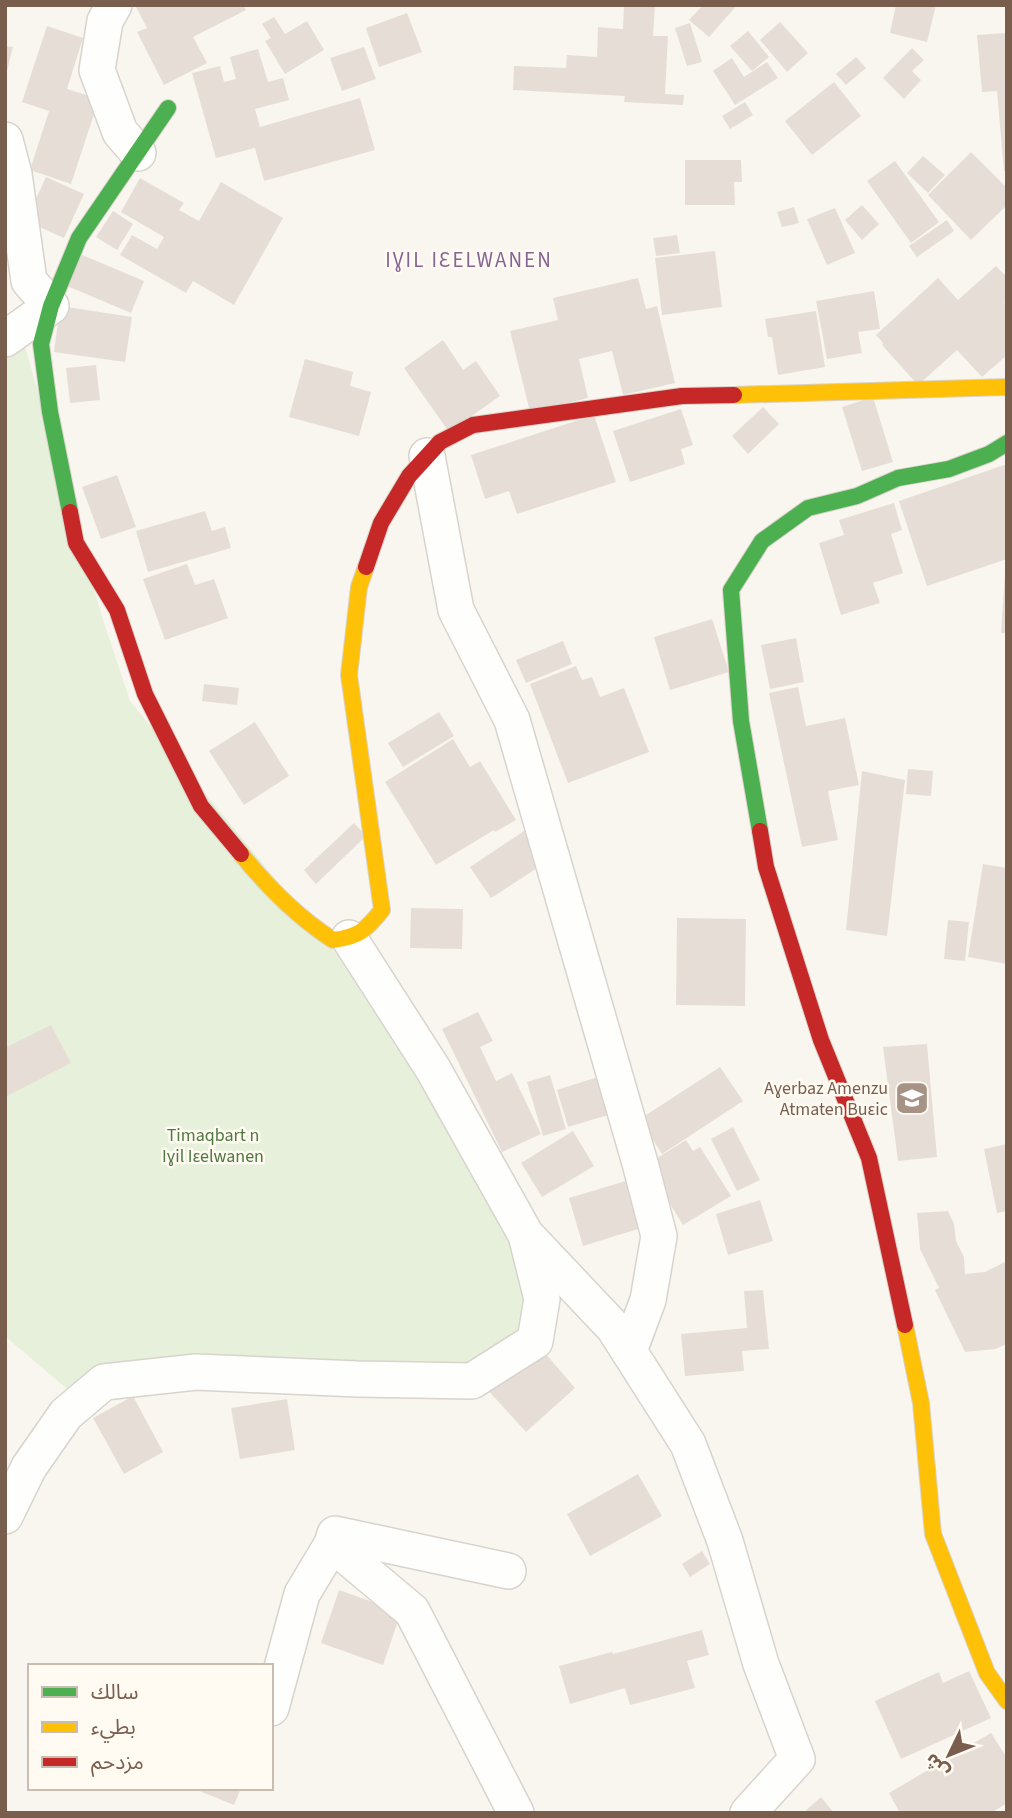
<svg xmlns="http://www.w3.org/2000/svg" width="1012" height="1818" viewBox="0 0 1012 1818" font-family="'Source Sans 3','Noto Sans Arabic',sans-serif">
  <rect width="100%" height="100%" fill="#f9f6ef"/>
  <polygon fill="#e6f0da" points="24,343 102,617 130,701 338,956 417,1079 509,1242 524,1299 519,1330 467,1362 357,1361 196,1354 97,1365 67,1389 5,1336 5,357"/>
  <g fill="#e6ded6">
    <polygon points="135,5 243,5 246,10 193,37 207,63 164,85 137,32 147,28"/>
    <polygon points="624,5 655,5 653,36 668,36 665,94 684,95 683,105 624,102 625,96 513,90 514,66 566,68 567,55 597,57 598,27 623,29"/>
    <polygon points="703,5 737,5 709,37 689,20"/>
    <polygon points="896,5 936,5 927,42 890,33"/>
    <polygon points="407,13 422,52 379,67 366,28"/>
    <polygon points="274,17 285,34 307,21 324,50 285,74 265,41 271,38 262,24"/>
    <polygon points="780,22 808,53 787,72 760,40"/>
    <polygon points="690,23 702,62 687,66 675,28"/>
    <polygon points="47,26 83,38 67,89 99,99 71,184 30,170 49,111 22,102"/>
    <polygon points="748,31 769,57 752,71 730,46"/>
    <polygon points="1005,33 1007,58 1007,171 1004,171 997,91 982,92 977,35"/>
    <polygon points="5,46 13,47 6,75 5,75"/>
    <polygon points="364,47 376,79 342,91 330,58"/>
    <polygon points="912,48 924,60 912,71 921,80 904,99 883,78"/>
    <polygon points="258,49 268,82 283,78 289,100 255,109 260,127 360,98 375,150 264,181 255,148 216,158 192,73 220,66 224,82 236,79 230,57"/>
    <polygon points="856,57 866,68 846,85 836,74"/>
    <polygon points="732,58 744,77 767,62 778,78 735,105 713,71"/>
    <polygon points="834,82 861,116 812,155 785,121"/>
    <polygon points="745,102 753,115 730,129 722,116"/>
    <polygon points="971,152 1007,188 1007,205 971,240 928,195"/>
    <polygon points="923,156 945,175 928,193 907,173"/>
    <polygon points="685,160 741,160 742,182 734,182 735,205 685,205"/>
    <polygon points="895,161 939,222 911,243 867,181"/>
    <polygon points="46,177 84,194 64,238 26,221"/>
    <polygon points="140,178 184,203 179,210 199,221 221,182 283,218 234,305 193,281 186,293 120,255 132,235 157,249 164,237 121,212"/>
    <polygon points="862,205 879,224 862,240 845,220"/>
    <polygon points="794,207 799,223 782,227 777,212"/>
    <polygon points="835,208 855,253 827,265 807,219"/>
    <polygon points="113,211 133,224 117,250 96,237"/>
    <polygon points="947,220 954,231 917,257 909,246"/>
    <polygon points="677,235 680,253 656,256 653,238"/>
    <polygon points="715,251 722,307 662,315 655,258"/>
    <polygon points="80,254 144,281 131,313 67,286"/>
    <polygon points="996,266 1007,277 1007,300 1004,303 1007,305 1007,355 982,377 957,350 918,385 882,345 883,343 876,335 938,278 958,300"/>
    <polygon points="638,278 646,309 657,306 675,383 623,395 612,351 579,359 588,398 530,412 510,331 558,320 553,298"/>
    <polygon points="874,291 880,329 858,332 862,353 827,359 816,301"/>
    <polygon points="60,306 132,317 125,362 54,352"/>
    <polygon points="816,311 825,367 778,375 772,337 768,337 765,319"/>
    <polygon points="443,340 463,370 476,361 500,396 449,432 404,368"/>
    <polygon points="305,359 353,372 350,386 371,392 359,436 289,417"/>
    <polygon points="96,365 100,400 70,403 66,368"/>
    <polygon points="873,397 893,462 862,471 842,407"/>
    <polygon points="763,407 779,424 748,454 732,436"/>
    <polygon points="681,409 693,445 681,449 685,464 630,482 613,431"/>
    <polygon points="594,415 616,482 517,514 509,491 485,499 471,455"/>
    <polygon points="1007,464 1007,559 927,586 899,501"/>
    <polygon points="117,475 136,527 101,539 82,487"/>
    <polygon points="894,503 902,530 891,534 903,573 873,583 880,603 841,615 819,543 844,535 839,520"/>
    <polygon points="205,511 212,531 225,527 231,548 148,572 136,531"/>
    <polygon points="187,564 195,585 214,579 228,618 165,640 143,579"/>
    <polygon points="1005,573 1007,574 1007,633 1001,633"/>
    <polygon points="712,619 729,672 670,690 654,637"/>
    <polygon points="796,638 804,682 770,689 761,645"/>
    <polygon points="563,641 572,664 526,683 516,660"/>
    <polygon points="576,666 582,680 592,677 600,697 624,688 649,752 568,783 530,684"/>
    <polygon points="204,684 239,688 237,705 202,701"/>
    <polygon points="798,687 806,726 845,718 859,785 828,791 838,840 802,847 769,693"/>
    <polygon points="439,712 454,736 403,767 388,743"/>
    <polygon points="255,722 289,776 244,805 209,751"/>
    <polygon points="453,739 470,767 480,761 516,820 495,832 494,830 436,865 385,782"/>
    <polygon points="908,769 933,771 931,796 906,794"/>
    <polygon points="862,771 905,780 887,936 846,930"/>
    <polygon points="354,823 366,836 316,884 304,870"/>
    <polygon points="527,829 548,861 491,898 470,867"/>
    <polygon points="983,864 1007,868 1007,964 968,957"/>
    <polygon points="411,908 463,909 462,949 410,948"/>
    <polygon points="677,918 746,919 745,1006 676,1005"/>
    <polygon points="948,920 969,922 965,961 944,959"/>
    <polygon points="478,1012 493,1041 480,1047 496,1081 512,1073 541,1134 502,1152 442,1029"/>
    <polygon points="51,1025 71,1063 5,1097 5,1048"/>
    <polygon points="927,1044 937,1157 898,1161 883,1047"/>
    <polygon points="720,1067 743,1101 662,1154 640,1119"/>
    <polygon points="550,1075 566,1129 543,1136 527,1082"/>
    <polygon points="604,1075 615,1113 568,1127 557,1090"/>
    <polygon points="733,1127 760,1180 737,1191 711,1139"/>
    <polygon points="573,1131 594,1166 542,1197 521,1163"/>
    <polygon points="686,1140 693,1151 700,1147 731,1196 683,1225 646,1165"/>
    <polygon points="1007,1144 1007,1211 997,1213 984,1149"/>
    <polygon points="636,1178 651,1225 583,1246 569,1198"/>
    <polygon points="760,1200 773,1241 728,1255 716,1214"/>
    <polygon points="948,1211 954,1224 956,1241 964,1257 965,1274 985,1272 1007,1261 1007,1344 995,1349 965,1352 935,1290 939,1288 920,1249 917,1213"/>
    <polygon points="763,1290 769,1349 742,1351 744,1371 685,1376 681,1334 747,1328 744,1291"/>
    <polygon points="545,1353 575,1388 526,1432 485,1387 523,1354 532,1364"/>
    <polygon points="133,1396 163,1452 124,1474 93,1418"/>
    <polygon points="287,1399 295,1450 240,1459 231,1408"/>
    <polygon points="638,1474 662,1516 590,1556 567,1514"/>
    <polygon points="702,1551 710,1564 690,1577 682,1564"/>
    <polygon points="339,1590 401,1612 383,1665 321,1643"/>
    <polygon points="702,1630 709,1655 687,1661 695,1688 630,1705 625,1688 570,1704 559,1666 612,1652 613,1654"/>
    <polygon points="969,1671 991,1718 901,1759 875,1701 939,1672 943,1683"/>
    <polygon points="991,1733 1007,1758 1007,1803 991,1813 900,1813 889,1793"/>
    <polygon points="192,1788 241,1788 234,1805"/>
    <polygon points="821,1797 834,1813 803,1813"/>
  </g>
  <g fill="none" stroke-linecap="round" stroke-linejoin="round">
    <g stroke="#d8d3cd" stroke-width="38">
      <g id="street">
        <polyline points="114,5 105,21 97,70 120,132 138,153"/>
        <polyline points="5,140 14,174 29,281 51,306 5,339"/>
        <polyline points="427,456 456,610 512,720 640,1163 659,1236 648,1300 629,1351"/>
        <polyline points="529,1238 614,1328 688,1444 725,1541 761,1664 797,1759 748,1813"/>
        <polyline points="5,1516 29,1467 66,1414 104,1382 196,1372 357,1379 472,1381 535,1341 542,1299 526,1235 433,1069 349,938"/>
        <polyline points="332,1544 335,1534 508,1571"/>
        <polyline points="271,1708 302,1594 332,1544 412,1611 516,1813"/>
      </g>
    </g>
    <g stroke="#d9d2cb" stroke-width="18">
      <g id="fast">
        <polyline points="70,512 50,412 41,344 51,306 79,238 168,108"/>
        <polyline points="760,831 741,721 731,590 762,541 808,508 857,496 898,478 949,469 989,454 1007,443"/>
      </g>
    </g>
    <g stroke="#d9d2cb" stroke-width="18">
      <g id="slow">
        <polyline points="734,395 1007,387"/>
        <path d="M241 854C266 885 299 918 333 940 359 937 366 930 382 910L349 675 359 587 366 567"/>
        <polyline points="905,1325 921,1403 933,1534 987,1673 1007,1701"/>
      </g>
    </g>
    <g stroke="#d9d2cb" stroke-width="18">
      <g id="jam">
        <polyline points="70,512 76,543 117,610 145,694 201,806 241,854"/>
        <polyline points="366,567 381,523 409,476 440,442 473,425 682,396 734,395"/>
        <polyline points="760,831 766,867 821,1040 869,1158 905,1325"/>
      </g>
    </g>
    <use href="#street" stroke="#fefefd" stroke-width="35"/>
    <use href="#fast" stroke="#4caf50" stroke-width="16"/>
    <use href="#slow" stroke="#ffc107" stroke-width="16"/>
    <use href="#jam" stroke="#c62828" stroke-width="16"/>
  </g>
  <defs>
    <g id="school-square" transform="scale(1.75)"><rect x="-9" y="-9" width="18" height="18" rx="4" fill="#a69386" stroke="#fffaf2"/><path d="M0-5L7-2L0 1L-7-2ZM-4 1L0 2.5L4 1V4Q0 6-4 4Z" fill="#fff"/></g>
  </defs>
  <g fill-rule="evenodd">
    <use href="#school-square" x="912" y="1098"/>
  </g>
  <g text-anchor="middle" dominant-baseline="central" stroke-width="5" stroke-linejoin="round" paint-order="stroke">
    <g font-size="18" fill="#795e4d" stroke="#fffaf2" text-anchor="end">
      <text x="888" y="1088">Aɣerbaz Amenzu<tspan x="888" dy="21">Atmaten Buɛic</tspan></text>
    </g>
    <g font-size="18" fill="#507941" stroke="#fffaf2">
      <text x="213" y="1135">Timaqbart n<tspan x="213" dy="21">Iɣil Iɛelwanen</tspan></text>
    </g>
    <g font-size="21" letter-spacing="2" fill="#866595" stroke="#fffaf2">
      <text x="469" y="260">IƔIL IƐELWANEN</text>
    </g>
  </g>
  <rect width="1012" height="1818" fill="none" stroke="#795e4d" stroke-width="14"/>
  <rect x="28" y="1664" width="245" height="126" fill="#fffaf2" stroke="#c9bcb0" stroke-width="2"/>
  <rect x="42" y="1687" width="35" height="10" fill="#4caf50" stroke="#c9bcb0" stroke-width="2"/>
  <text x="91" y="1699" font-size="21" fill="#795e4d">سالك</text>
  <rect x="42" y="1722" width="35" height="10" fill="#ffc107" stroke="#c9bcb0" stroke-width="2"/>
  <text x="91" y="1734" font-size="21" fill="#795e4d">بطيء</text>
  <rect x="42" y="1757" width="35" height="10" fill="#c62828" stroke="#c9bcb0" stroke-width="2"/>
  <text x="91" y="1769" font-size="21" fill="#795e4d">مزدحم</text>
  <g transform="translate(949 1755) rotate(227)" stroke="#fffaf2" stroke-width="5" paint-order="stroke">
  <path d="M0-5L12 26L0 18L-12 26Z" fill="#795e4d"/>
  <text y="-10" font-size="19" font-weight="bold" text-anchor="middle" fill="#795e4d">ش</text>
  </g>
</svg>
